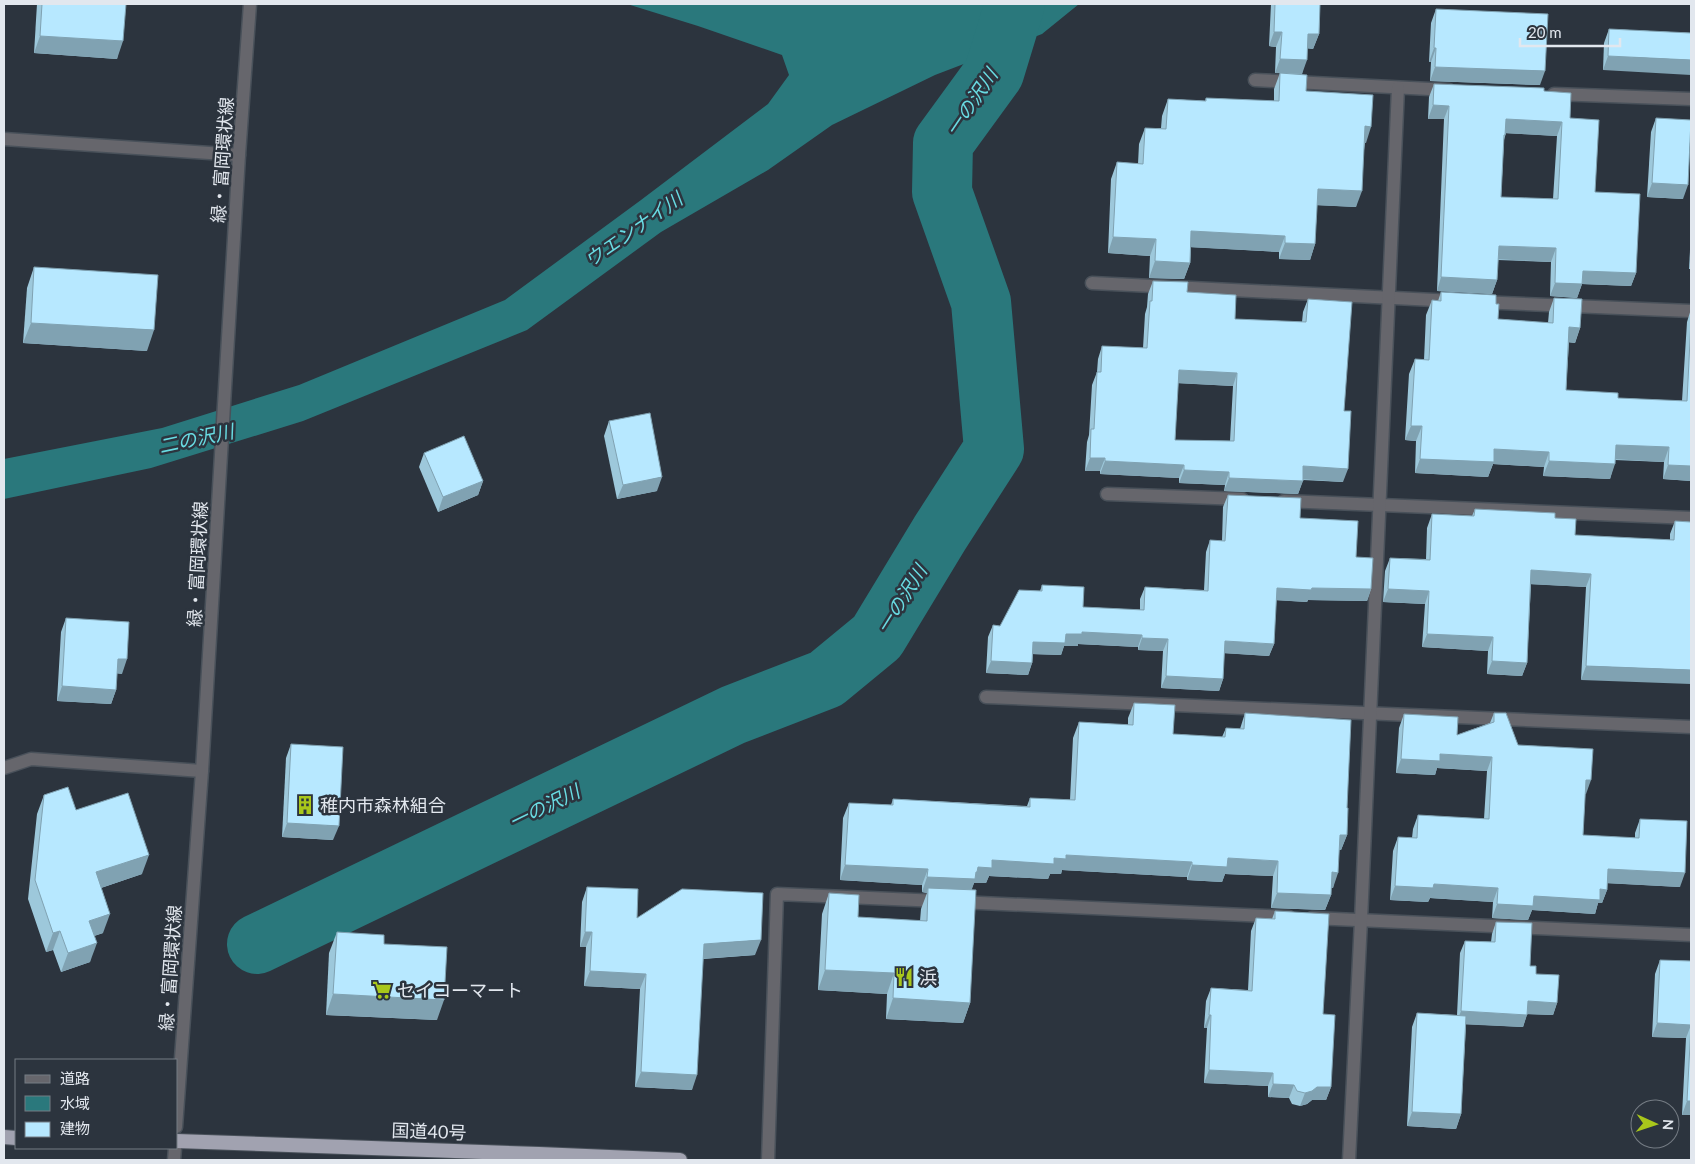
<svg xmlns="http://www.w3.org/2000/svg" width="1695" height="1164" viewBox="0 0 1695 1164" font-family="Lato,'Noto Sans JP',sans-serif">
  <rect width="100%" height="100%" fill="#2c343e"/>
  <polygon fill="#2a787c" points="627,4 1079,4 1042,34 935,75 832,125 768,170 661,232 527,330 303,421 151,468 4,499 4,459 162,428 299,385 505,300 641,200 768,104 789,75 782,55 698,26"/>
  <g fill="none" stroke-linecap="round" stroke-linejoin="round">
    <polyline stroke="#2a787c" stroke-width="60" points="257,944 733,715 826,679 877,637 940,533 994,449 981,302 942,192 943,143 994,73 1015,4"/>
    <g stroke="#49515a" stroke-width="15">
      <g id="minor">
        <polyline points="1255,80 1449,90"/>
        <polyline points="1554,94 1691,99"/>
        <polyline points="1092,283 1454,301"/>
        <polyline points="1479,302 1691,311"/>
        <polyline points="1107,494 1242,499"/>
        <polyline points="1284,501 1691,518"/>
        <polyline points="986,697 1691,727"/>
        <polyline points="4,768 31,759 202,771"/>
        <polyline points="959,902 1289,917"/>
        <polyline points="1312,918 1691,935"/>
        <polyline points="768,1160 777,894 939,901"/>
        <polyline points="1349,1160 1361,920 1398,88"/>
      </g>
    </g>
    <g stroke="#49515a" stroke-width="15">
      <g id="tertiary">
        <polyline points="4,139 239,155"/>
        <polyline points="176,1127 202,771 239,155 250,4"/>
        <polyline points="174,1160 175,1148"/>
      </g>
    </g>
    <g stroke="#49515a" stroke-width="16">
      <g id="trunk">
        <polyline points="4,1137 16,1138"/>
        <polyline points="176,1141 539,1154 680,1160"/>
      </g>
    </g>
    <use href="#minor" stroke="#66666c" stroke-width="12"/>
    <use href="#tertiary" stroke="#66666c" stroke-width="12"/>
    <use href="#trunk" stroke="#a1a2b0" stroke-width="14"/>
  </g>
  <g fill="#9dc8db" fill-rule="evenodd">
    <polygon points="37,4 126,4 117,59 34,53"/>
    <polygon points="1271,4 1320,4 1319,34 1313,49 1307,48 1302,74 1306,91 1366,143 1365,143 1356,207 1317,205 1315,244 1310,260 1279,259 1279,252 1191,247 1190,263 1184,279 1149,278 1150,256 1108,253 1111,179 1117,162 1138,164 1139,144 1145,128 1161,128 1162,116 1168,99 1205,101 1206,98 1274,101 1274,89 1280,73 1275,73 1276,47 1269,46"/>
    <polygon points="1436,9 1540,85 1430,81 1431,62 1429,62 1431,23"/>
    <polygon points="1609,29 1691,33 1603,70 1604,43"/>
    <path d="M1434 84 1544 91 1570 118 1595 192 1636 273 1631 286 1582 284 1577 298 1550 296 1551 262 1498 260 1497 280 1492 294 1437 291 1444 119H1428L1429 97ZM1506 133 1557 136 1553 199 1501 197 1504 140Z"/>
    <polygon points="1656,118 1683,199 1647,197 1651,132"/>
    <polygon points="1691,232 1691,269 1689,269"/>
    <polygon points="34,267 147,351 23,343 27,288"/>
    <path d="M1153 281 1187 292 1235 319 1302 322 1303 312 1308 299 1344 411 1343 482 1303 480 1298 494 1224 491 1225 485 1179 483V478L1100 474V471H1085L1087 442 1089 435 1092 385 1097 372 1098 359 1102 346 1143 348 1145 314 1147 307 1148 294ZM1178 383 1233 386 1230 441 1175 440Z"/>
    <polygon points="1441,292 1496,304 1498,319 1548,323 1549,312 1554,298 1580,328 1575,343 1569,342 1566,390 1618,398 1682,401 1687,322 1691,309 1691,481 1663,479 1664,462 1615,460 1610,479 1543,476 1544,467 1493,464 1488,477 1415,473 1416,441 1405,440 1409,374 1415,359 1424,360 1426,315 1432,300 1438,301"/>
    <polygon points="609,421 657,491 617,499 604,436"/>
    <polygon points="424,453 483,481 478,495 438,512 419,467"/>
    <polygon points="1228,495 1300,518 1356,557 1371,589 1367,601 1308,600 1307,602 1276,600 1274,644 1269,656 1224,653 1223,679 1219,691 1161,688 1163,651 1138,650 1138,647 1078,644 1078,646 1064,646 1061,655 1033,654 1032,663 1028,675 986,673 988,637 993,625 1000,626 1040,591 1042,585 1083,607 1140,610 1140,599 1145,587 1204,590 1206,552 1210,540 1222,541 1223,507"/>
    <polygon points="1475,509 1555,518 1575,535 1670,540 1670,534 1675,521 1691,522 1581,680 1586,587 1531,584 1527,663 1522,676 1487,674 1488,651 1422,647 1425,604 1383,602 1385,571 1390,558 1426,559 1427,528 1432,514 1472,516"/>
    <polygon points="66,618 122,674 117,673 116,690 111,704 57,701 61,632"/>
    <polygon points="1134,703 1173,734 1222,737 1226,728 1240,729 1245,713 1347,808 1347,835 1341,850 1339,850 1333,888 1331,888 1331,895 1325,910 1271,908 1273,876 1225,874 1222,882 1187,880 1187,877 1062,870 1061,874 1050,874 1048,879 989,876 986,883 974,883 971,890 970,1003 963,1023 886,1019 887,994 818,990 822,914 829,893 858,917 920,921 921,909 927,893 922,892 922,885 840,880 843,818 849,803 891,805 893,799 1027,806 1030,798 1070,800 1073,738 1079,722 1128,725 1128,718"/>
    <polygon points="1494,713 1518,745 1586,794 1585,794 1583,835 1635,838 1635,833 1640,819 1680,887 1607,883 1607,890 1602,903 1598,903 1595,914 1532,910 1528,920 1492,918 1493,902 1430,898 1428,902 1390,900 1393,851 1398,837 1412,838 1413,829 1418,815 1484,819 1487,771 1437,768 1435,775 1396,773 1399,728 1404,714 1457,735 1490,723"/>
    <polygon points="291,744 333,840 282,837 286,758"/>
    <polygon points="44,795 76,810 142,874 101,888 103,933 94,936 90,962 61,972 53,950 46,952 28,899 37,814"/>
    <polygon points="587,887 637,918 755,955 703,959 692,1090 635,1087 640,989 584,986 586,947 580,947 582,902"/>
    <polygon points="1275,911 1323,1014 1331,1087 1326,1100 1312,1100 1307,1104 1300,1106 1292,1104 1289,1098 1268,1097 1268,1086 1204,1083 1207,1028 1204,1028 1206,1001 1211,988 1248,990 1251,931 1256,918 1272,919"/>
    <polygon points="1496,922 1536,974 1557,1003 1553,1015 1527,1014 1523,1027 1466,1024 1461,1114 1456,1129 1407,1126 1412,1027 1417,1013 1457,1015 1460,953 1465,941 1491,942 1492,934"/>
    <polygon points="337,932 437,1020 326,1015 329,953"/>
    <polygon points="1660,960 1691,961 1691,1115 1682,1115 1686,1038 1652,1037 1655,974"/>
  </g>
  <g fill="#80a2b2">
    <polygon points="1274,32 1282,32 1276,47 1269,46"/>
    <polygon points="1308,34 1319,34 1313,49 1303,48"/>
    <polygon points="40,36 123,41 117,59 34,53"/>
    <polygon points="1434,48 1436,48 1431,62 1429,62"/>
    <polygon points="1608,56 1691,60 1691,75 1603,70"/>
    <polygon points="1280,59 1307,60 1302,74 1275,73"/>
    <polygon points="1435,67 1545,71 1540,85 1430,81"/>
    <polygon points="1433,105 1449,106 1444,119 1428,119"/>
    <polygon points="1506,119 1562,122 1557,136 1501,133"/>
    <polygon points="1365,126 1371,127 1366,143 1360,142"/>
    <polygon points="1652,183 1688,185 1683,199 1647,197"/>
    <polygon points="1318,189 1362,191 1356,207 1312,205"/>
    <polygon points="1191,231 1285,236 1279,252 1186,247"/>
    <polygon points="1113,237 1156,239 1150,256 1108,253"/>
    <polygon points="1285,243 1315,244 1310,260 1279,259"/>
    <polygon points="1499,246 1556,248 1551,262 1494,259"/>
    <polygon points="1155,261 1190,263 1184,279 1149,278"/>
    <polygon points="1583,271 1636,273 1631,286 1582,284 1577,298 1550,296 1555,283"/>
    <polygon points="1441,277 1497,280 1492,294 1437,291"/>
    <polygon points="31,323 154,330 147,351 23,343"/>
    <polygon points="1569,327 1580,328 1575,343 1564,342"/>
    <polygon points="1179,370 1237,373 1233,386 1174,383"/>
    <polygon points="1411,426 1422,426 1416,441 1405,440"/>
    <polygon points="1616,445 1669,447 1664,462 1611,459"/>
    <polygon points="1494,449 1549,452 1544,467 1493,464 1488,477 1415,473 1420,459"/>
    <polygon points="1090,458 1105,458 1100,471 1085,471"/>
    <polygon points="1105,461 1184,465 1179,478 1100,474"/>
    <polygon points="1549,461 1615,464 1610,479 1543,476"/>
    <polygon points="1668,465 1691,466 1691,481 1663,479"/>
    <polygon points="1303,466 1348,469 1343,482 1299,479"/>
    <polygon points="1184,470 1229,472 1225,485 1179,483"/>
    <polygon points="662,477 657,491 617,499 623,485"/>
    <polygon points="1229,478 1303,481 1298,494 1224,491"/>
    <polygon points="483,481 478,495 438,512 443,497"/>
    <polygon points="1531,570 1591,574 1586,587 1526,584"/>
    <polygon points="1277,588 1312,588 1371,589 1367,601 1308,600 1307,602 1272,600"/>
    <polygon points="1388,589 1429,591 1425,604 1383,602"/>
    <polygon points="1082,632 1142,635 1138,647 1078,644 1078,646 1064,646 1061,655 1029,654 1033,642 1066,634"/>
    <polygon points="1427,634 1493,637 1488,651 1422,647"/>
    <polygon points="1142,638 1168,639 1163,651 1138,650"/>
    <polygon points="1225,641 1274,644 1269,656 1221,653"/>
    <polygon points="118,659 127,659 122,674 113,673"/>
    <polygon points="991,661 1032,663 1028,675 986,673"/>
    <polygon points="1492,661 1527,663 1522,676 1487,674"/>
    <polygon points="1586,666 1691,670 1691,684 1581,680"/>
    <polygon points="1166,676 1223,679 1219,691 1161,688"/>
    <polygon points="62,686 116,690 111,704 57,701"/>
    <polygon points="1440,754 1492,757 1487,771 1437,768 1435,775 1396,773 1401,759"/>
    <polygon points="1586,780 1591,780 1586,794 1581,794"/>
    <polygon points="287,823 339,826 333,840 282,837"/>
    <polygon points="1340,835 1347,835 1341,850 1335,850"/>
    <polygon points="149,855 142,874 89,892 96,872"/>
    <polygon points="1066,855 1192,862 1187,877 1062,870 1061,874 1050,874 1048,879 989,876 986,883 974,883 970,895 928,888 927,893 922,892 927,877 992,860 1054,858"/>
    <polygon points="1228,858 1278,861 1273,876 1225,874 1222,882 1187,880 1192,865"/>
    <polygon points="845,865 928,869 922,885 840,880"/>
    <polygon points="1608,869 1685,873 1680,887 1603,883"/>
    <polygon points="1332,872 1338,873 1333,888 1327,888"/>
    <polygon points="1434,884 1498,888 1493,902 1430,898 1428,902 1390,900 1395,886"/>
    <polygon points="1600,889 1607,890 1602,903 1598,903 1595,914 1532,910 1528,920 1492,918 1497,904 1534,896"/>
    <polygon points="1277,893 1331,895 1325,910 1271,908"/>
    <polygon points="110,914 103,933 82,940 89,921"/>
    <polygon points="60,931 53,950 46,952 53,933"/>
    <polygon points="585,932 592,932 586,947 580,947"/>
    <polygon points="761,940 755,955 699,959 704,944"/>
    <polygon points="97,943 90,962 61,972 68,953"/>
    <polygon points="825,970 894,973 887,994 818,990"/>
    <polygon points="590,971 646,974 640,989 584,986"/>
    <polygon points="333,994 444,1000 437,1020 326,1015"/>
    <polygon points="893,998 970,1003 963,1023 886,1019"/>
    <polygon points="1528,1001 1557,1003 1553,1015 1523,1014"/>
    <polygon points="1461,1011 1527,1015 1523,1027 1456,1024"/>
    <polygon points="1209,1015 1211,1015 1207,1028 1204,1028"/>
    <polygon points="1657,1023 1691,1025 1686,1038 1652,1037"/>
    <polygon points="1209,1070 1273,1073 1268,1086 1204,1083"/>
    <polygon points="641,1072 697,1075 692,1090 635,1087"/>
    <polygon points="1273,1084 1294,1085 1289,1098 1268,1097"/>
    <polygon points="1317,1087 1331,1087 1326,1100 1312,1100 1307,1104 1300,1106 1305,1093"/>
    <polygon points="1687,1101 1691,1101 1691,1115 1682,1115"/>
    <polygon points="1412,1112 1461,1114 1456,1129 1407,1126"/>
  </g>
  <g fill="#b7e8ff" stroke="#80a2b2" fill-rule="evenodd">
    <polygon points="42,4 126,4 123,41 40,36"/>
    <polygon points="1275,4 1320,4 1319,34 1308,34 1307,60 1280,59 1282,32 1274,32"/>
    <polygon points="1436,9 1548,14 1545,71 1435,67 1436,48 1434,48"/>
    <polygon points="1609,29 1691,33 1691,60 1608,56"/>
    <polygon points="1280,73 1307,75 1306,91 1373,95 1371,127 1365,126 1362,191 1318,189 1315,244 1285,243 1285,236 1191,231 1190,263 1155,261 1156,239 1113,237 1117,162 1143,164 1145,128 1166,129 1168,99 1206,101 1206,98 1279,101"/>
    <path d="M1434 84 1544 88V91L1571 93 1570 118 1599 120 1595 192 1640 194 1636 273 1583 271 1582 284 1555 283 1556 248 1499 246 1497 280 1441 277 1449 106 1433 105ZM1506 119 1562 122 1558 199 1501 197 1504 135H1505Z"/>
    <polygon points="1656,118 1691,120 1688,185 1652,183"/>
    <polygon points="34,267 158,275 154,330 31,323"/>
    <path d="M1153 281 1188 282 1187 292 1236 295 1235 319 1306 322 1308 299 1352 302 1344 411H1351L1348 469 1303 466V481L1229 478V472L1184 470V465L1105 461V458H1090L1091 429H1094L1097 372H1101L1102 346 1147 348 1150 301H1152ZM1179 370 1237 373 1234 441 1175 440Z"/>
    <polygon points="1441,292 1496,295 1496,304 1499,304 1498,319 1553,323 1554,298 1582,299 1580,328 1569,327 1566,390 1618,393 1618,398 1687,401 1691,320 1691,466 1668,465 1669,447 1616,445 1615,464 1549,461 1549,452 1494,449 1494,462 1420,459 1422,426 1411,426 1415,359 1429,360 1432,300 1441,301"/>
    <polygon points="650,413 662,477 623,485 609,421"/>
    <polygon points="464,436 483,481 443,497 424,453"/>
    <polygon points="1228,495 1301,498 1300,518 1358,521 1356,557 1373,558 1371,589 1312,588 1311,590 1277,588 1274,644 1225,641 1223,679 1166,676 1168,639 1142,638 1142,635 1082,632 1082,634 1066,634 1065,643 1033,642 1032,663 991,661 993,625 1000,626 1019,590 1042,591 1042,585 1084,587 1083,607 1144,610 1145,587 1208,591 1210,540 1225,541"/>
    <polygon points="1475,509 1555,513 1555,518 1576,519 1575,535 1674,540 1675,521 1691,522 1691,670 1586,666 1591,574 1531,570 1527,663 1492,661 1493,637 1427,634 1429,591 1388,589 1390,558 1430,560 1432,514 1474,516"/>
    <polygon points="66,618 129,622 127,659 118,659 116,690 62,686"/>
    <polygon points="1134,703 1175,705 1173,734 1225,737 1226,728 1244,729 1245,713 1351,720 1347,808 1348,808 1347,835 1340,835 1338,873 1332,872 1331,895 1277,893 1278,861 1228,858 1227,867 1192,865 1192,862 1066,855 1066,859 1054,858 1054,864 992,860 992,868 978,867 977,872 976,872 975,879 927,877 928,869 845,865 849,803 893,805 893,799 1030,807 1030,798 1075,800 1079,722 1133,725"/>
    <polygon points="1494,713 1506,713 1518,745 1593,749 1591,780 1586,780 1583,835 1639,838 1640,819 1687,821 1685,873 1608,869 1607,890 1600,889 1600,900 1534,896 1533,906 1497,904 1498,888 1434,884 1433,888 1395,886 1398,837 1417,838 1418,815 1489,819 1492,757 1440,754 1440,761 1401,759 1404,714 1458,717 1457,735 1494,722"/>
    <polygon points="291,744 343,747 339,826 287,823"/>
    <polygon points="68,787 76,810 128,793 149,855 96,872 110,914 89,921 97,943 68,953 60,931 53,933 35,880 44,795"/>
    <polygon points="587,887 638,889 637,918 682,889 763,893 761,940 704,944 697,1075 641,1072 646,974 590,971 592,932 585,932"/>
    <polygon points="928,888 976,890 970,1003 893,998 894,973 825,970 829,893 859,895 858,917 927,921"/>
    <polygon points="1275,911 1329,914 1323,1014 1335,1015 1331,1087 1317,1087 1312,1091 1305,1093 1297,1091 1294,1085 1273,1084 1273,1073 1209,1070 1211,1015 1209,1015 1211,988 1252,991 1256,918 1275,919"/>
    <polygon points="1496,922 1532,923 1530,966 1536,966 1536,974 1559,975 1557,1003 1528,1001 1527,1015 1461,1011 1465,941 1495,942"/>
    <polygon points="337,932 384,935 384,944 447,947 444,1000 333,994"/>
    <polygon points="1660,960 1691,961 1691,1101 1687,1101 1691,1025 1657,1023"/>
    <polygon points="1417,1013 1466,1016 1461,1114 1412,1112"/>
  </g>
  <defs>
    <g id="building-bare" transform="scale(1.5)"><path d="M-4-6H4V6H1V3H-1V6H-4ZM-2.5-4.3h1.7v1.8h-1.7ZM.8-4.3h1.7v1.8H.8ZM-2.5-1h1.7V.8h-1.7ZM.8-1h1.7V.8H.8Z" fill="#a9c71b" stroke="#2c343e" stroke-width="2.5" paint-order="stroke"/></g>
    <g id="restaurant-bare" transform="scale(1.5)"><path d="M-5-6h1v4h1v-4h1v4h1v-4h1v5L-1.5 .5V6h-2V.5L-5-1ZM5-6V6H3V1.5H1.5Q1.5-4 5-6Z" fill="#a9c71b" stroke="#2c343e" stroke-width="2.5" paint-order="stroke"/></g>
    <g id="supermarket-bare" transform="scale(1.5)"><path d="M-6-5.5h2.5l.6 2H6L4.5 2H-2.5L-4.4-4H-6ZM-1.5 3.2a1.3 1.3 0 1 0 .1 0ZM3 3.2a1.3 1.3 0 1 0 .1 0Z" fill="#a9c71b" stroke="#2c343e" stroke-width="2.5" paint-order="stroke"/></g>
  </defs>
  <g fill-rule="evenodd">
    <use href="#building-bare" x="305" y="805"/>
    <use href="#restaurant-bare" x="904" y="977"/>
    <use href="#supermarket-bare" x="382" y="990"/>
  </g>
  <g text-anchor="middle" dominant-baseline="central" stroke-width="5" stroke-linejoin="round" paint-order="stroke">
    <g font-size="18" fill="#e2e7ee" stroke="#2c343e">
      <text transform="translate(222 160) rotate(-86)">緑・富岡環状線</text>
      <text transform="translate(197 564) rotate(-87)">緑・富岡環状線</text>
      <text transform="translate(170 968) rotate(-86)">緑・富岡環状線</text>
      <text transform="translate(429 1131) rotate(2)">国道40号</text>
    </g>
    <g font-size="18" fill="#e2e7ee" stroke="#2c343e" text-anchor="start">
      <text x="320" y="805">稚内市森林組合</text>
      <text x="919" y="977">浜</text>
      <text x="397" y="990">セイコーマート</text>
    </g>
    <g font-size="19" font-style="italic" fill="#69dce3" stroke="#2c343e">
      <text transform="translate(971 102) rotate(-56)">一の沢川</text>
      <text transform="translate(633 229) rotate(-35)">ウエンナイ川</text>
      <text transform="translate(196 438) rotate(-12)">二の沢川</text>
      <text transform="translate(901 599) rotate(-58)">一の沢川</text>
      <text transform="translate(544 806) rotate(-26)">一の沢川</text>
    </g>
  </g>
  <rect width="1695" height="1164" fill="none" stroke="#e2e7ee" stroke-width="10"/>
  <rect x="15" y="1059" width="162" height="90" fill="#2c343e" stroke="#757c84"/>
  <rect x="25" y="1075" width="25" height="8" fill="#66666c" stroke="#757c84"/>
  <text x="60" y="1084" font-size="15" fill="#e2e7ee">道路</text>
  <rect x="25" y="1096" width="25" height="15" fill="#2a787c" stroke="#757c84"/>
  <text x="60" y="1109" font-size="15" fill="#e2e7ee">水域</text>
  <rect x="25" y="1122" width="25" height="15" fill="#b7e8ff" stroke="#757c84"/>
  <text x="60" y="1134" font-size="15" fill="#e2e7ee">建物</text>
  <g transform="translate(1655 1124) rotate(93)"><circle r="24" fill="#2c343e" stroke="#757c84"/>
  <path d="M0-4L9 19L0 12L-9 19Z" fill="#a9c71b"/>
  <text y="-8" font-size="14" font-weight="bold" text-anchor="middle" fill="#e2e7ee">N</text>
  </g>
  <path d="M1520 38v8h100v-8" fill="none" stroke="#e2e7ee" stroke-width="2.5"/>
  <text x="1528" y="38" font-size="15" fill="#e2e7ee" stroke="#2c343e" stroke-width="4" paint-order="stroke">20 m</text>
</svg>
